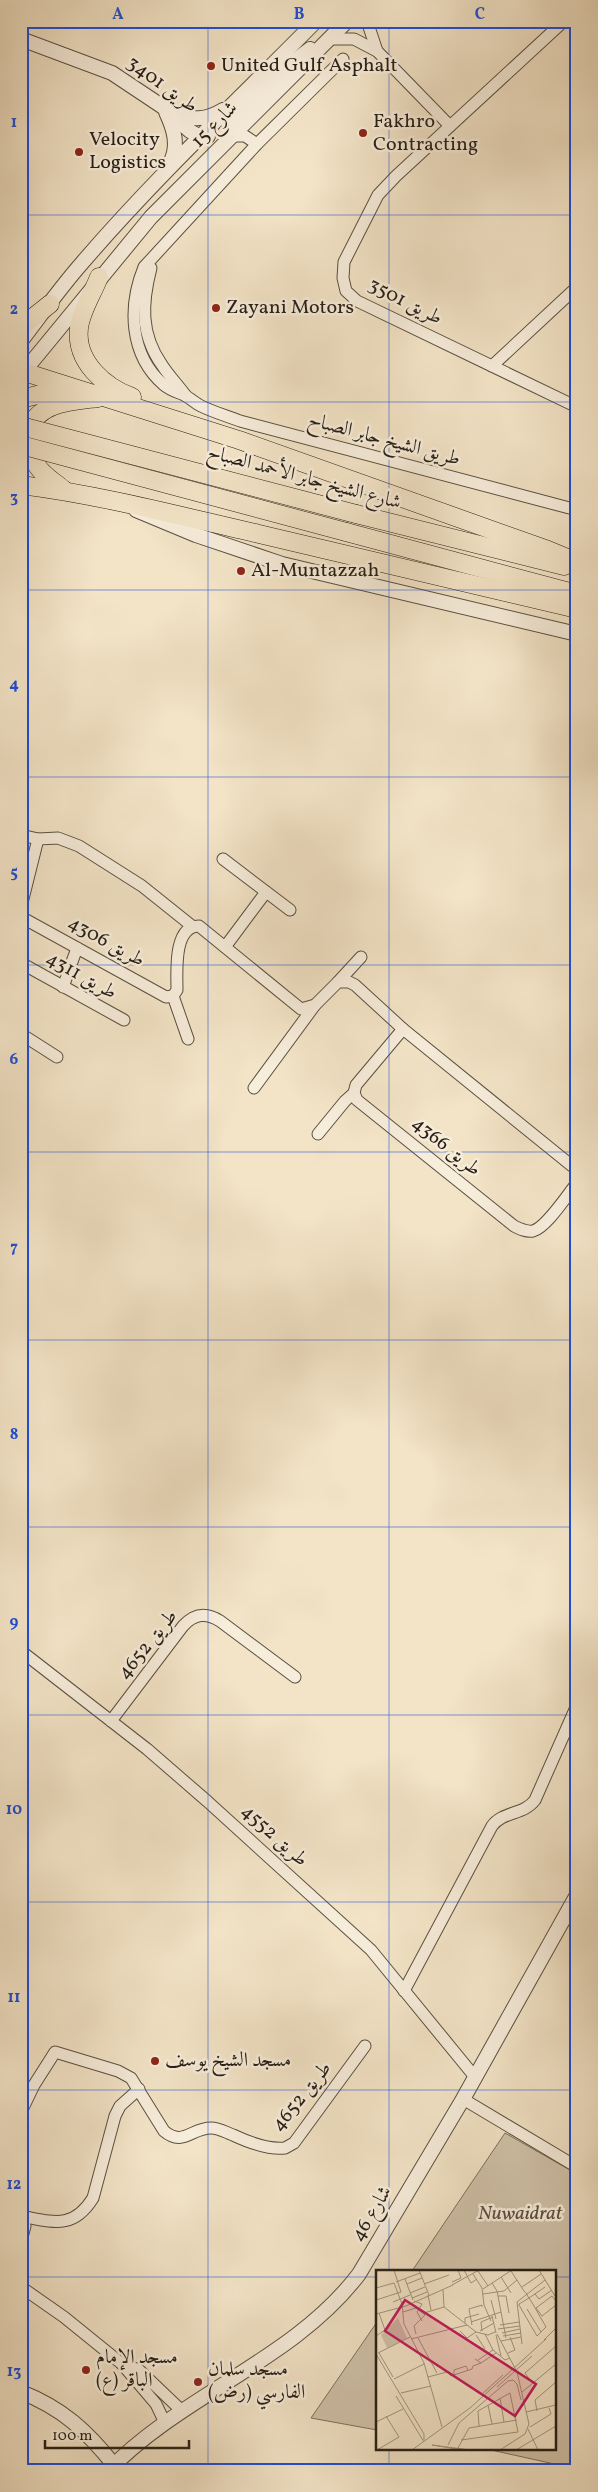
<svg xmlns="http://www.w3.org/2000/svg" width="598" height="2492" viewBox="0 0 598 2492" font-family="Vollkorn,Amiri,serif">
  <rect width="100%" height="100%" fill="#f3e4c7"/>
  <filter id="stains"><feTurbulence type="fractalNoise" baseFrequency=".004" numOctaves="4"/><feColorMatrix values="0 0 0 0 .2 0 0 0 0 .09 0 0 0 0 .02 0 0 0 .5 -.17"/></filter>
  <radialGradient id="worn" r=".72"><stop offset=".6" stop-color="#630" stop-opacity="0"/><stop offset="1" stop-color="#630" stop-opacity=".3"/></radialGradient>
  <g fill="#d0c2a9" stroke="#7b705e">
    <polygon points="505,2133 577,2174 577,2469 482,2448 554,2448 554,2271 412,2271"/>
    <polygon points="377,2322 377,2430 311,2418"/>
  </g>
  <g fill="none" stroke-linecap="round" stroke-linejoin="round">
    <g stroke="#595041" stroke-width="13">
      <g id="minor">
        <polyline points="367,21 377,51"/>
        <polyline points="564,21 396,176 378,195 344,262 343,278 346,291 357,301 577,407"/>
        <polyline points="330,39 354,39 377,51 450,126"/>
        <path d="M343 59 257 144 144 267C128 306 129 355 164 385 170 390 177 392 184 395 190 398 195 403 201 406 213 412 227 416 240 421L577 510"/>
        <polyline points="233,136 245,136 257,144"/>
        <path d="M151 268C142 303 140 334 162 365 169 376 178 385 186 396"/>
        <polyline points="492,366 577,287"/>
        <polyline points="21,835 38,839 58,838 79,846 142,886 192,926"/>
        <polyline points="223,859 290,910"/>
        <polyline points="21,907 38,839"/>
        <polyline points="21,917 166,997 173,996"/>
        <polyline points="225,947 266,892"/>
        <polyline points="21,963 124,1020"/>
        <polyline points="338,982 361,957"/>
        <polyline points="63,987 77,948"/>
        <path d="M403 1029 356 1085 354 1093 357 1100 514 1226C520 1229 526 1232 533 1231 547 1227 567 1195 577 1183"/>
        <polyline points="21,1034 57,1057"/>
        <path d="M188 1039 173 996 177 990C177 972 173 926 199 926L301 1009 315 1005 338 982H349L355 985 403 1029 577 1170"/>
        <polyline points="254,1088 315,1005"/>
        <polyline points="318,1134 345,1101 354,1093"/>
        <polyline points="21,1651 147,1749 207,1801 371,1950 475,2077"/>
        <path d="M111 1721 183 1626C194 1614 206 1612 220 1621L295 1677"/>
        <path d="M404 1991 492 1826C503 1811 524 1815 535 1800L577 1705"/>
        <polyline points="463,2099 577,2167"/>
        <path d="M21 2112 34 2085 55 2052 118 2071 131 2078 164 2131C183 2147 191 2128 211 2128 219 2128 225 2132 233 2135 248 2142 268 2150 285 2148L294 2143 365 2046"/>
        <path d="M21 2216C53 2222 73 2230 93 2198L115 2116 120 2106 139 2089"/>
        <polyline points="21,2241 25,2226 22,2211"/>
        <polyline points="21,2287 64,2317 122,2364 156,2404 165,2423"/>
        <polyline points="122,2364 139,2370 182,2411"/>
      </g>
    </g>
    <g stroke="#595041" stroke-width="16">
      <g id="tertiary">
        <polyline points="21,39 112,73 163,107 190,131 200,137 208,136"/>
        <path d="M166 112C174 129 180 147 169 165"/>
        <path d="M175 113C192 121 207 120 223 110"/>
        <polyline points="228,123 289,65 310,49"/>
        <path d="M21 341C41 315 60 288 82 263 155 178 237 101 316 21"/>
        <polyline points="21,375 151,217 347,21"/>
        <polyline points="136,510 196,535 282,564 577,634"/>
        <path d="M21 2392C62 2408 87 2431 114 2465"/>
        <path d="M108 2471C182 2394 294 2360 359 2274L463 2099 577 1895"/>
      </g>
    </g>
    <g stroke="#261e14" stroke-width="19">
      <g id="primary">
        <path d="M99 277C93 293 81 311 79 328 75 362 105 387 132 397"/>
        <polyline points="21,327 50,304"/>
        <polyline points="21,371 239,440 548,550 577,562"/>
        <polyline points="21,399 53,391 71,393"/>
        <path d="M21 485C101 495 180 516 259 534 365 558 471 583 577 609"/>
        <path d="M64 490C56 483 44 476 38 467 30 456 26 444 29 431 36 402 74 401 98 398"/>
        <polyline points="356,514 564,566"/>
        <polyline points="346,532 577,594"/>
      </g>
    </g>
    <use href="#minor" stroke="#f7eddb" stroke-width="11"/>
    <use href="#tertiary" stroke="#f7eddb" stroke-width="14"/>
    <use href="#primary" stroke="#f3e4c7" stroke-width="18"/>
    <g stroke="#261e14" stroke-width="19" stroke-linecap="butt">
      <g id="primary-bridge">
        <polyline points="21,426 356,514"/>
        <polyline points="21,445 346,532"/>
      </g>
    </g>
    <use href="#primary-bridge" stroke="#f3e4c7" stroke-width="18"/>
  </g>
  <path fill="none" stroke="#1d4ed8" stroke-width="1" stroke-opacity="0.55" d="M208 21V2471M389 21V2271M21 215H577M21 402H577M21 590H577M21 777H577M21 965H577M21 1152H577M21 1340H577M21 1527H577M21 1715H577M21 1902H577M21 2090H577M21 2277H377M554 2277H577M389 2448V2471"/>
  <g fill="#8f2418" stroke="#f7eddb" stroke-width="2">
    <circle cx="211" cy="66" r="5"/>
    <circle cx="363" cy="133" r="5"/>
    <circle cx="79" cy="152" r="5"/>
    <circle cx="216" cy="308" r="5"/>
    <circle cx="241" cy="571" r="5"/>
    <circle cx="155" cy="2061" r="5"/>
    <circle cx="86" cy="2370" r="5"/>
    <circle cx="198" cy="2382" r="5"/>
  </g>
  <g text-anchor="middle" dominant-baseline="central" stroke-width="5" stroke-linejoin="round" paint-order="stroke">
    <g font-size="20" fill="#261e14" stroke="#f7eddb" text-anchor="start">
      <text x="221" y="66">United Gulf Asphalt</text>
      <text x="373" y="122">Fakhro<tspan x="373" dy="23">Contracting</tspan></text>
      <text x="89" y="140">Velocity<tspan x="89" dy="23">Logistics</tspan></text>
      <text x="226" y="308">Zayani Motors</text>
      <text x="251" y="571">Al-Muntazzah</text>
      <text x="165" y="2061">مسجد الشيخ يوسف</text>
      <text x="96" y="2358">مسجد الإمام<tspan x="96" dy="23">الباقر (ع)</tspan></text>
      <text x="208" y="2370">مسجد سلمان<tspan x="208" dy="23">الفارسي (رض)</tspan></text>
    </g>
    <g font-size="20" fill="#261e14" stroke="#f7eddb">
      <text transform="translate(162 85) rotate(36)">طريق 3401</text>
      <text transform="translate(215 125) rotate(-45)">شارع 15</text>
      <text transform="translate(405 302) rotate(27)">طريق 3501</text>
      <text transform="translate(384 440) rotate(15)">طريق الشيخ جابر الصباح</text>
      <text transform="translate(304 478) rotate(15)">شارع الشيخ جابر الأحمد الصباح</text>
      <text transform="translate(106 942) rotate(29)">طريق 4306</text>
      <text transform="translate(81 976) rotate(29)">طريق 4311</text>
      <text transform="translate(446 1147) rotate(39)">طريق 4366</text>
      <text transform="translate(148 1645) rotate(-51)">طريق 4652</text>
      <text transform="translate(274 1836) rotate(42)">طريق 4552</text>
      <text transform="translate(302 2097) rotate(-51)">طريق 4652</text>
      <text transform="translate(372 2214) rotate(-59)">شارع 46</text>
    </g>
    <g font-size="20" font-style="italic" fill="#594f41" stroke="#f7eddb">
      <text x="520" y="2214">Nuwaidrat</text>
    </g>
  </g>
  <g transform="translate(376 2270)">
    <rect width="180" height="180" fill="#f3e4c7"/>
    <path d="M22 48 31 68 11 78 5 65Z" fill="#d0c2a9"/>
    <path fill="none" stroke="#a1957f" stroke-width="1" d="M43 0 53 25M88 0 95 13 101 9M163 0 179 26M102 1 112 16M135 1 148 21M97 4 106 18 108 35 115 51M125 7 135 23M29 9 37 30M20 12 44 3M76 12 85 8 82 0M18 13 26 34 28 54 48 93 66 157M116 13 121 21 130 68M31 14 46 8M48 14 73 5M76 15 103 0M146 17 165 4M0 18 18 13M107 19 136 0M67 20 68 37M148 21 151 24V25L155 31 158 36 170 57 161 66 143 35V34L153 28 169 17M34 23 49 17M107 24 128 21 141 10M159 24 163 29 176 20M52 25 55 40M122 26H130L133 43M36 28 51 22M0 30 25 22 18 0M115 30 120 49M38 31 46 34 41 42 46 51M180 31 176 26 160 38 166 46 180 35M17 32 34 25M68 37 100 62M151 39 165 62M27 42 40 38 49 45 38 56 40 64M48 43 68 37M0 44 30 36 77 15M116 46 120 63M95 52 125 42M89 53V48L103 44M96 55 93 39 106 35V37M124 55 143 52M122 59 144 56M84 61 91 68 100 62M104 61 118 53M106 61 105 52 117 47M100 62 112 65 119 62M126 63 144 59M109 64 117 80 129 90 134 88M121 64 141 102 153 154 149 164 124 180M100 65 109 79M120 65 125 86M0 66 9 60 3 43M127 66 145 63M42 68 61 103M35 69 91 55M168 70 180 58M125 71 145 67M146 74 141 32 169 10M2 83 34 67M3 83 17 107M132 83 139 80 134 67M0 84 48 164V170M102 90 117 80M105 93 120 83M78 105V100L90 96 92 100M52 107 71 102 75 106 96 99 97 96 105 93 99 89M18 109 48 94M141 114 145 130M157 114 149 103 180 76M121 117 156 86M146 122 180 94M25 123 55 116M107 123 127 105M20 126 48 172M124 128 128 152M112 135 116 154M102 141 103 156M161 141 159 130 180 112M150 142 180 135M0 152 27 139M154 157 175 144 173 138M152 159 162 180M85 170 142 162 134 123 102 141M72 175 83 153 132 111 137 110 141 114M82 178 93 158 141 150M1 180 23 167 10 146M36 180 94 138 170 69M87 180 56 175 94 180M140 180 180 156"/>
    <path fill="#c2185b" fill-opacity="0.15" stroke="#c2185b" stroke-width="2.5" d="M29 30 160 114 139 146 9 61Z"/>
    <rect width="180" height="180" fill="none" stroke="#261e14" stroke-width="2.5"/>
  </g>
  <rect width="598" height="2492" fill="none" stroke="#f3e4c7" stroke-width="55"/>
  <path d="M45 2440v8h144v-8" fill="none" stroke="#261e14" stroke-width="2.5"/>
  <text x="52" y="2440" font-size="15" fill="#261e14" stroke="#f7eddb" stroke-width="4" paint-order="stroke">100 m</text>
  <rect x="28" y="28" width="542" height="2436" fill="none" stroke="#1d4ed8" stroke-width="2"/>
  <g font-size="16" text-anchor="middle" font-weight="bold" fill="#1d4ed8">
    <text x="118" y="19">A</text>
    <text x="299" y="19">B</text>
    <text x="480" y="19">C</text>
    <text x="14" y="127">1</text>
    <text x="14" y="314">2</text>
    <text x="14" y="502">3</text>
    <text x="14" y="689">4</text>
    <text x="14" y="877">5</text>
    <text x="14" y="1064">6</text>
    <text x="14" y="1252">7</text>
    <text x="14" y="1439">8</text>
    <text x="14" y="1627">9</text>
    <text x="14" y="1814">10</text>
    <text x="14" y="2002">11</text>
    <text x="14" y="2189">12</text>
    <text x="14" y="2376">13</text>
  </g>
  <rect width="100%" height="100%" filter="url(#stains)"/>
  <rect width="100%" height="100%" fill="url(#worn)"/>
</svg>
